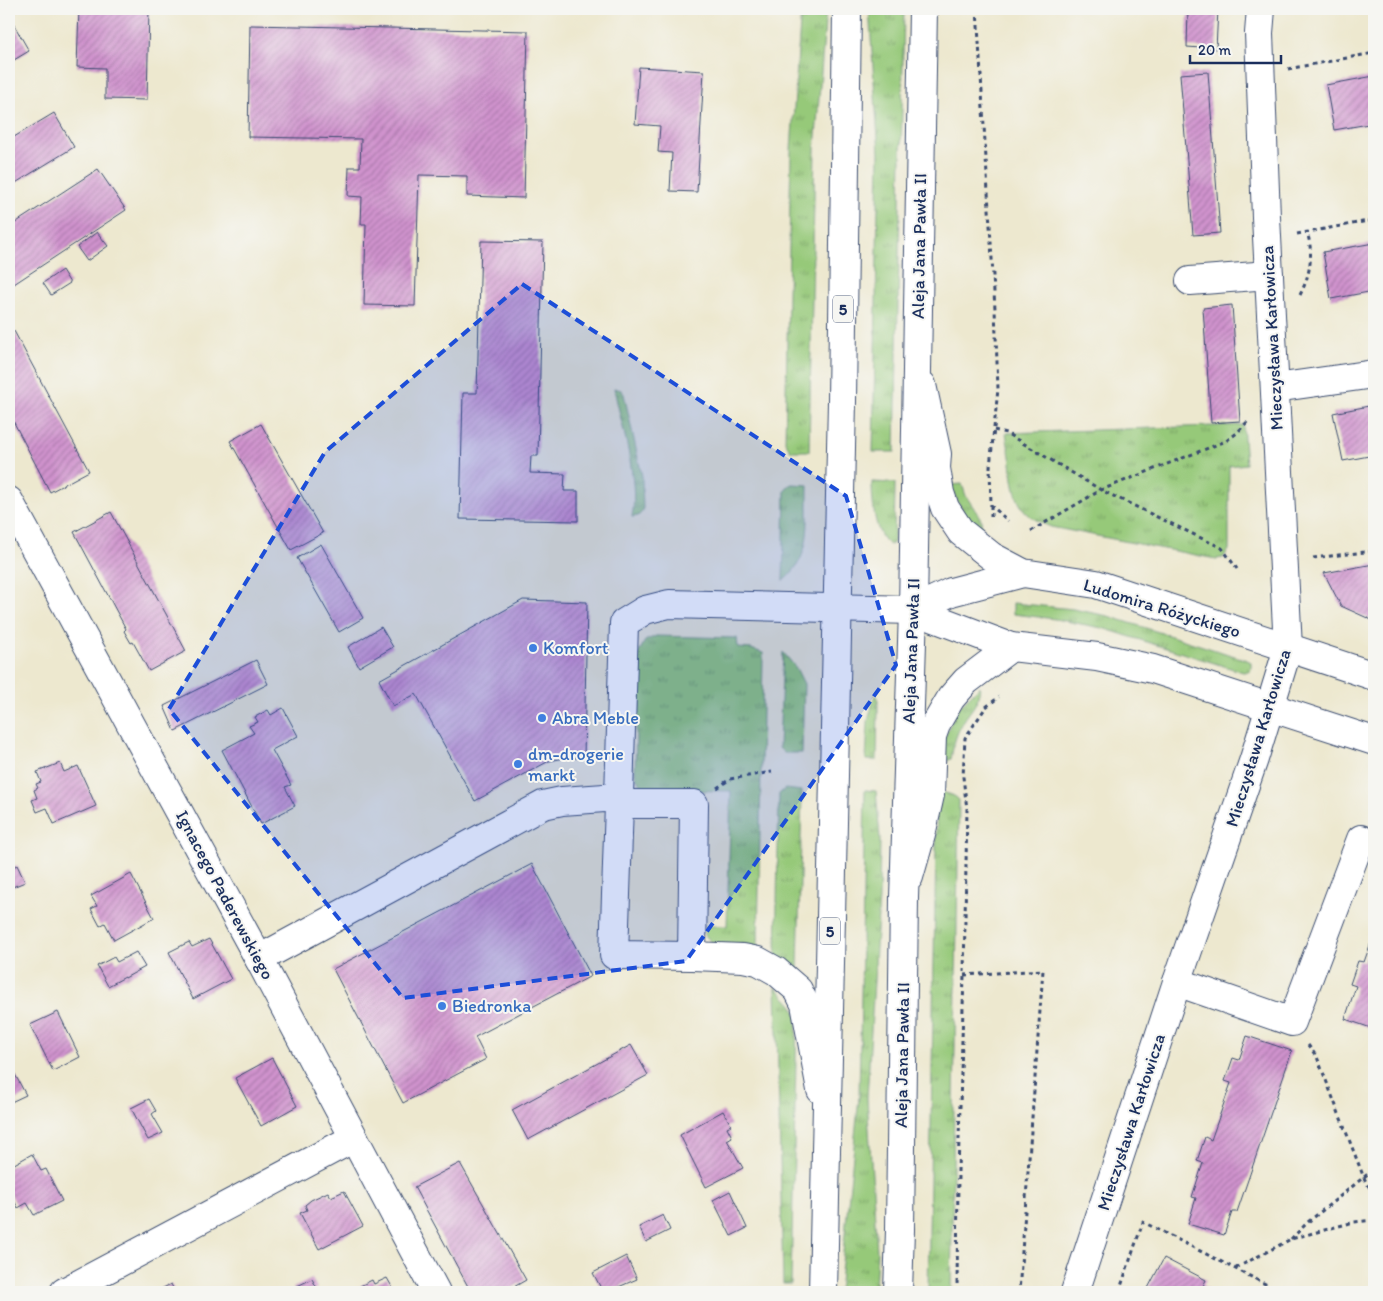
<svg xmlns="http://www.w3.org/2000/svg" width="1383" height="1301" viewBox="0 0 1383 1301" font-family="Itim,sans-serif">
  <defs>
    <pattern id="grass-tufts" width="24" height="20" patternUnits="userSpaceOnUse" patternTransform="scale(1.25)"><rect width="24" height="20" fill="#96c979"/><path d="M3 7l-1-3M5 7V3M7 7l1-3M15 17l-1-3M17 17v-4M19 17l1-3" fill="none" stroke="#7aa466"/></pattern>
    <pattern id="building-hatch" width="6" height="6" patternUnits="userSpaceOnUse" patternTransform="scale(1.25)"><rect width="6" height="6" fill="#d093cd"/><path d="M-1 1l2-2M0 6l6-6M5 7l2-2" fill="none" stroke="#a878aa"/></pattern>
  </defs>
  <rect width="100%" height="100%" fill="#f6f6f2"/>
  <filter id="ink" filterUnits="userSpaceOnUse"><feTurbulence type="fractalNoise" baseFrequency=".02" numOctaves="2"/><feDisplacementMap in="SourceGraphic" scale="10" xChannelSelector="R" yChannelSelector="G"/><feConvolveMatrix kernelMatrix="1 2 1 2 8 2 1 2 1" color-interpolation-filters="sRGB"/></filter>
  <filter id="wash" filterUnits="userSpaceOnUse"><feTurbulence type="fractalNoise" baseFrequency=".0096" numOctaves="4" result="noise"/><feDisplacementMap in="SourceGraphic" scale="20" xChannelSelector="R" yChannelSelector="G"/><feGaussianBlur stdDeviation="1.12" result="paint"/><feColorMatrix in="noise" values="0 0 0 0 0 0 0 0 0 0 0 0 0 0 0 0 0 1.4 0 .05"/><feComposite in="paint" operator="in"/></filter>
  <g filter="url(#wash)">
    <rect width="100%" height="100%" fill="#ede8cf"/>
    <g fill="url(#grass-tufts)" stroke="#587c6c">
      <polygon points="801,9 826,9 815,149 809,451 791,451 785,442 791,150"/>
      <polygon points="869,9 904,9 895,452 873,452 879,154"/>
      <path d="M614 388 621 390 624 394 642 476 643 511 638 516 632 517C639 478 622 428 614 388Z"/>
      <path d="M1243 425 1246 464 1229 466V550L1223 558 1216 559 1051 527C1021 515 1016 504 1012 472 1011 459 1008 446 1006 433Z"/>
      <path d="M872 482 895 483 894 542 890 545C874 537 872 499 872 482Z"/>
      <path d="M792 484 808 485C807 521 814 556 783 581L785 491 788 486Z"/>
      <path d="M962 484 966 496 981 519 982 534C965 519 959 505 950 485Z"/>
      <polygon points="1013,603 1073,609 1108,616 1247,660 1251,662 1251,668 1250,671 1243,672 1102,628 1055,619 1013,614"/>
      <path d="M656 636 737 638 738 648 751 649 763 653 758 947 748 945 712 943 705 935V926H727L731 791 649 790C641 786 637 781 635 773L638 654 645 641Z"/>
      <polygon points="783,652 796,668 804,684 802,753 784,753 779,748"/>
      <path d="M980 686C979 707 968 710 960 728 955 737 953 748 951 759L947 761H939L941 745 957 709Z"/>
      <polygon points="875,694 878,700 878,708 877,760 866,760 868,721"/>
      <polygon points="785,789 802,791 798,970 776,956 779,794"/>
      <polygon points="865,790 876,791 880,838 879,898 867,1098 877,1252 875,1292 839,1292 859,1097"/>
      <path d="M937 791C945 793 954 794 959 800L951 1292H928Z"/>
      <polygon points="776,987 793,1006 797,1016 791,1284 783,1284"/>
    </g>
    <g id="blocks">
      <g fill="url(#building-hatch)">
        <polygon points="79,9 149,9 147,100 105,99 105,68 77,67"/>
        <polygon points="1188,9 1218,9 1216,49 1187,47"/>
        <polygon points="9,16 29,51 9,63"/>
        <polygon points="250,25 528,31 524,198 467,196 467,176 419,175 415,306 364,305 366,224 361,224 362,197 348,196 349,167 360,167 361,139 248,137"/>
        <polygon points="639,67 704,71 697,192 670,191 672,153 658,152 660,126 635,124"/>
        <polygon points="1208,72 1220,233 1193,235 1180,74"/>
        <polygon points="1374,76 1374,123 1334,130 1326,85"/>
        <polygon points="54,113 74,147 9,187 9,140"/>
        <polygon points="98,169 126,210 11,286 9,283 9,227"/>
        <polygon points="97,232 108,246 87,261 77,247"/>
        <polygon points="481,241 543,242 538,456 531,456 530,473 565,474 564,491 578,491 578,521 460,519 463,393 477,393"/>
        <polygon points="1374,243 1374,291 1331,299 1323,252"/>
        <polygon points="62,270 70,283 51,295 43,283"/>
        <polygon points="1232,305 1240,421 1211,423 1203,308"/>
        <polygon points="14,331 89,471 50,492 9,413 9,334"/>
        <polygon points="1374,405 1374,455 1343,461 1333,413"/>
        <polygon points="261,424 323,533 291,550 230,441"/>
        <polygon points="111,512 186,651 149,671 133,642 131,643 124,631 126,629 74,532"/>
        <polygon points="321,544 363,618 339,632 297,558"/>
        <polygon points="1374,564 1374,621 1341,606 1324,573"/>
        <polygon points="523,600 587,602 584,758 565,758 549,761 475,801 416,694 393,706 379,680"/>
        <polygon points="381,627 393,647 359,667 348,647"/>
        <polygon points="256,660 268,684 175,731 164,706"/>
        <polygon points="283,708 298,736 272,750 291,785 285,787 295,806 261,824 222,750 254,733 249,726 258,722 255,717 268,710 271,715"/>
        <polygon points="60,763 64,772 78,766 96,806 54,824 47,808 37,812 32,800 37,798 34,790 38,788 36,784 41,782 37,772"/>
        <polygon points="532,864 591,976 475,1037 486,1059 403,1103 333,969"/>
        <polygon points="17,865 25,882 10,888 9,869"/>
        <polygon points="131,874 154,918 114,940 105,923 100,926 91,909 97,906 91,896"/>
        <polygon points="1374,934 1374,1029 1345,1019 1356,986 1350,984 1358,961 1364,962"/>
        <polygon points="209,939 231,979 193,999 169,952 189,942 192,947"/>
        <polygon points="136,952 145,967 125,978 125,977 108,986 97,966 114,957 117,962"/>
        <polygon points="58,1012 80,1057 53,1071 30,1025"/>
        <polygon points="1247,1036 1292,1051 1237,1212 1232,1212 1224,1235 1188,1224 1196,1198 1192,1197 1203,1163 1197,1161 1205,1137 1211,1140 1231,1083 1225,1081 1233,1058 1239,1060"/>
        <polygon points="631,1045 648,1075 528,1140 512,1110"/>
        <polygon points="272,1058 297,1106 261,1126 235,1078"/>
        <polygon points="11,1067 26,1095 9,1103 9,1068"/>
        <polygon points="149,1099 156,1111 152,1114 163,1133 148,1140 131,1108"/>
        <polygon points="723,1111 731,1125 727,1127 732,1137 727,1140 743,1168 706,1187 680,1135"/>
        <polygon points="32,1154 41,1171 46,1169 62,1201 34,1215 27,1203 18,1208 9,1191 9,1167"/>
        <polygon points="460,1163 526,1280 505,1292 471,1292 414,1187"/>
        <polygon points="344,1191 363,1226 319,1249 300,1213 307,1210 305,1205 311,1200 328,1192 331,1197"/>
        <polygon points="730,1191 747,1228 731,1236 713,1200"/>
        <polygon points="663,1215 670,1230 646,1242 639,1227"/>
        <polygon points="626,1256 637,1279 607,1292 603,1292 593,1273"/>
        <polygon points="1164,1258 1206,1280 1203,1286 1214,1292 1146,1292"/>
        <polygon points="387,1278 395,1292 357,1292 362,1290 360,1286 372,1280 374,1284"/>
        <polygon points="312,1279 317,1288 310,1292 296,1292 293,1288"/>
        <polygon points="171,1284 175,1292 155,1292"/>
      </g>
    </g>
  </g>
  <g filter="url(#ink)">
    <use href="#blocks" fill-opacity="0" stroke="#3a4b6f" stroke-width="1"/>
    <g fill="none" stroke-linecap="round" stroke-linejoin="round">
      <g stroke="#3a4b6f" stroke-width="30">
        <g id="minor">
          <polyline points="1190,281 1269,275"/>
          <polyline points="922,385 937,454 936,468 940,493 945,508 961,532 991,556 1023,573 1096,584 1374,676"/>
          <polyline points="1275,388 1374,374"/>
          <polyline points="9,501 259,959 436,1292"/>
          <polyline points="913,610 1011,647 1097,657 1153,669 1374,741"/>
          <polyline points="619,804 694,804 692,956 614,955 619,804 619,797"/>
          <polyline points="909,877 921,835 930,795 932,736 937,722 951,698 966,681 1011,647"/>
          <polyline points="692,956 743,958 758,961 776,971 798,990 805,1004 821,1090"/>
          <polyline points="259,959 543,805 562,801 619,797 624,623 645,610 669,604 913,610 951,592 1023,573"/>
          <polyline points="1177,982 1292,1022 1361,839"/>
          <polyline points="64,1292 354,1138"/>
          <polyline points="1075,1292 1177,982 1254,759 1288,648 1266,217 1259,33 1261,9"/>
        </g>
      </g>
      <g stroke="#3a4b6f" stroke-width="30">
        <g id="major">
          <polyline points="823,1292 842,401 847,9"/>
          <polyline points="898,1292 900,1230 904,898 913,610 923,9"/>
        </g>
      </g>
      <g stroke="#3a4b6f" stroke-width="3" stroke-dasharray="4 4" stroke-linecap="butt">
        <polyline points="977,9 995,309 998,389 990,467 991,505 1008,521"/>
        <polyline points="1288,69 1374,53"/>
        <polyline points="1297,234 1374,220"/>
        <path d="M1300 295C1310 275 1314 254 1307 232"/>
        <polyline points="994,430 1006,433 1101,490 1222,548 1237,569"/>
        <polyline points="991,505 991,519"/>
        <polyline points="1031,531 1101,490 1226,441 1237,433 1248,421"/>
        <polyline points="1313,558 1374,551"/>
        <polyline points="717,788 730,779 772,772"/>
        <polyline points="964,975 1043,970 1019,1292"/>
        <polyline points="1308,1045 1317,1057 1364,1178 1374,1195"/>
        <polyline points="1291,1239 1308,1222 1374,1169"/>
        <polyline points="1236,1268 1291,1239 1354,1222 1374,1220"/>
        <polyline points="957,1292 958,1171 964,975 967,809 963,777 965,738 986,707 999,697"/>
        <polyline points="1119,1292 1143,1222 1281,1292"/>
      </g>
      <use href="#minor" stroke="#fff" stroke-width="28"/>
      <use href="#major" stroke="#fff" stroke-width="28"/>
    </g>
  </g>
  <path fill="#1d4ed8" fill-opacity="0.2" stroke="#1d4ed8" stroke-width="4" stroke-dasharray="10 6" stroke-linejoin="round" d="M522 284 846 496 896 665 686 961 403 998 169 709 325 452Z"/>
  <g fill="#3f7fe0" stroke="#f6f6f2" stroke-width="2">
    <circle cx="533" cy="648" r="5"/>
    <circle cx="542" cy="718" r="5"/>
    <circle cx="518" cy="764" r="5"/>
    <circle cx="442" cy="1006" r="5"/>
  </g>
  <g text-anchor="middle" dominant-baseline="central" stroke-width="4" stroke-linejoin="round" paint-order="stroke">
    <g fill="#f6f6f2" stroke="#5d6b8a" stroke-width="1">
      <rect x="833" y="295.5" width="20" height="27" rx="4"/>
      <rect x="820" y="917.5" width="20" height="27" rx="4"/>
    </g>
    <g font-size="16" font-weight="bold" fill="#1b2f5e">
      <text x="843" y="309">5</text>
      <text x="830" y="931">5</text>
    </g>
    <g font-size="18" fill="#1b2f5e" stroke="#f6f6f2">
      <text transform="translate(919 246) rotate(-89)">Aleja Jana Pawła II</text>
      <text transform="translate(1272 338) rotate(-93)">Mieczysława Karłowicza</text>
      <text transform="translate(1162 608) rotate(17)">Ludomira Różyckiego</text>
      <text transform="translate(911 651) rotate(-88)">Aleja Jana Pawła II</text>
      <text transform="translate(1258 738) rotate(-73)">Mieczysława Karłowicza</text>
      <text transform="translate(225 895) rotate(62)">Ignacego Paderewskiego</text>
      <text transform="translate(902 1055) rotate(-89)">Aleja Jana Pawła II</text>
      <text transform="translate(1131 1122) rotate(-72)">Mieczysława Karłowicza</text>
    </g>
    <g font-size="18" fill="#366cbe" stroke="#f6f6f2" text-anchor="start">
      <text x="543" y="648">Komfort</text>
      <text x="552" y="718">Abra Meble</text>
      <text x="528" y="754">dm-drogerie<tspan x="528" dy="21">markt</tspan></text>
      <text x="452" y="1006">Biedronka</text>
    </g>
  </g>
  <rect width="1383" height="1301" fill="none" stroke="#f6f6f2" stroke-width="30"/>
  <path d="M1190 55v8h91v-8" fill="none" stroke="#1b2f5e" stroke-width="2.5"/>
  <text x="1198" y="55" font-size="15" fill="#1b2f5e" stroke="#f6f6f2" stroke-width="4" paint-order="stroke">20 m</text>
</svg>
